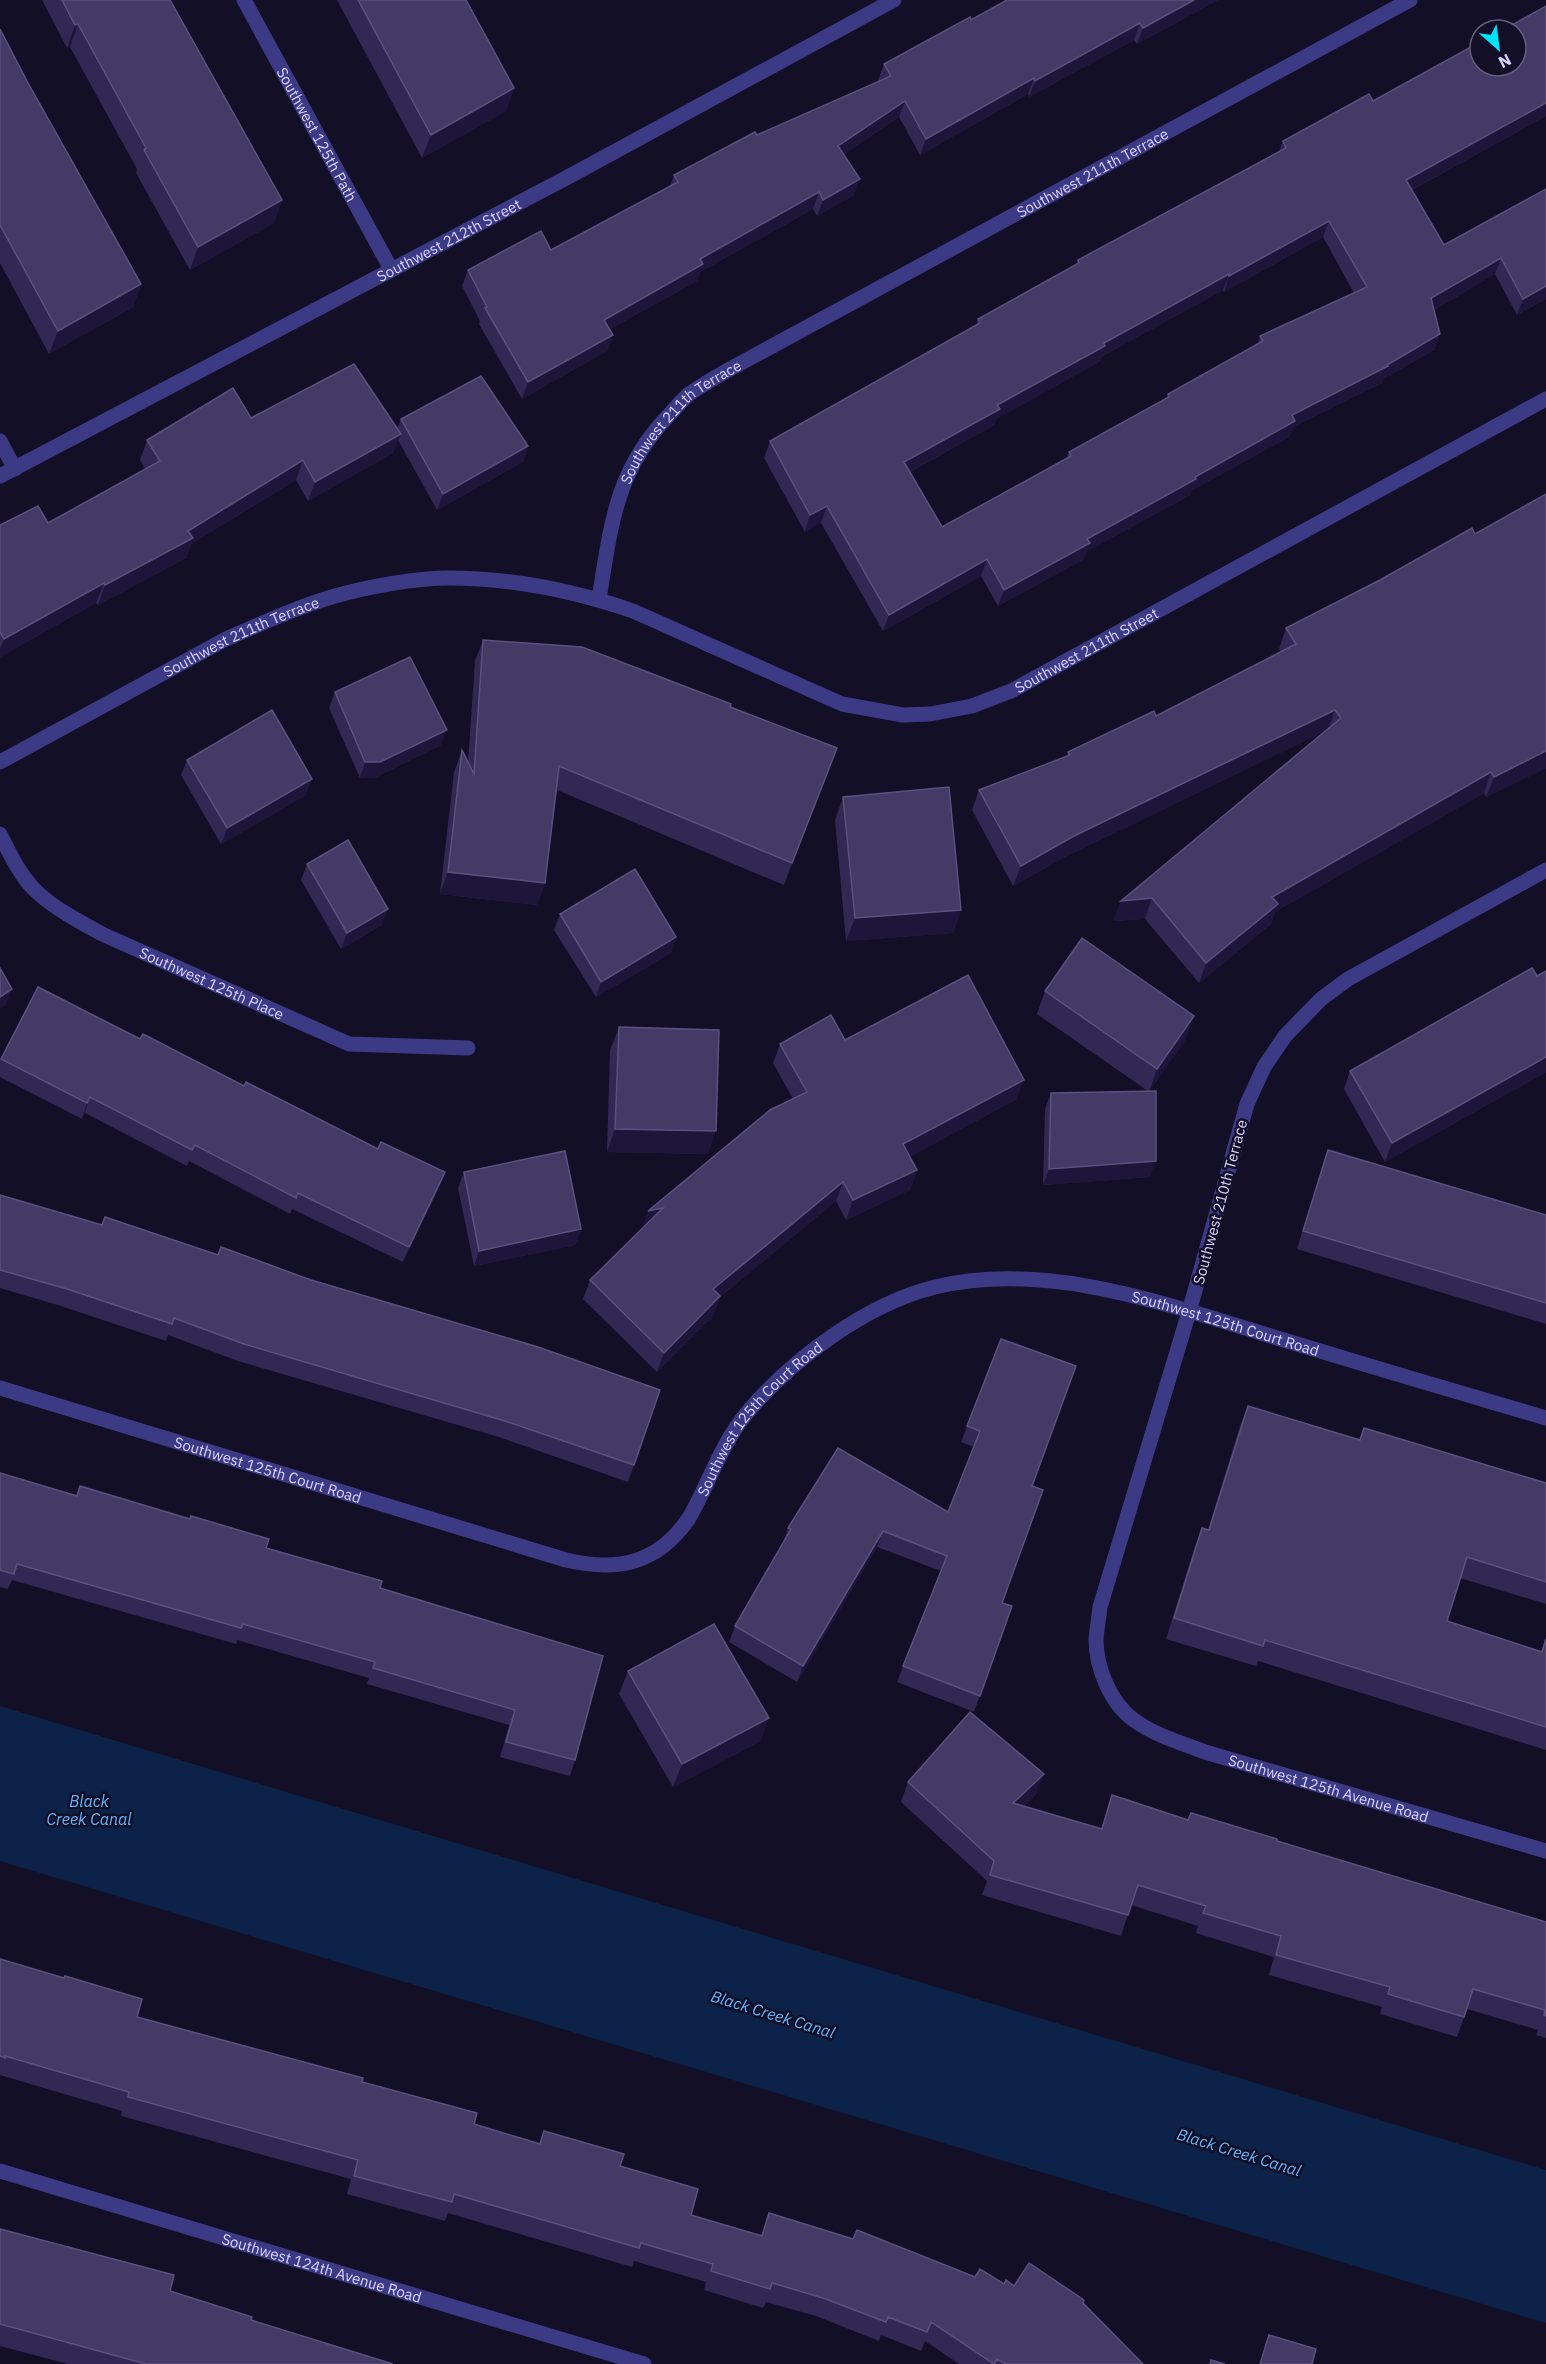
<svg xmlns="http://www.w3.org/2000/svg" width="1546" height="2364" viewBox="0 0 1546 2364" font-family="'IBM Plex Sans',sans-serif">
  <rect width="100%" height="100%" fill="#130f26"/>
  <polygon fill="#0c2248" points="0,1706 1546,2170 1546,2323 0,1861"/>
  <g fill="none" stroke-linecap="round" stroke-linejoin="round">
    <g stroke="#3d3a85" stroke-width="15">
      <path id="s1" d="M244 0 391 269"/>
      <polyline points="0,441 15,469"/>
      <path id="s2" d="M0 476 568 177 894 0"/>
      <path id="s3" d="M599 599C611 526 615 471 669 415 675 409 681 401 688 395 701 385 716 377 730 369L1410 0"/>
      <path id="s4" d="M0 762 224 640C260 624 297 607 335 596 367 587 415 578 448 578 510 578 575 591 633 611L842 704 903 715 930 714 972 706 1011 691 1546 399"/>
      <path id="s5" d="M0 834C10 854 21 878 38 893 57 910 80 922 102 934L349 1044 468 1048"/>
      <path id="s6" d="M1546 870 1348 979 1321 999 1285 1036 1264 1067 1247 1104 1189 1312 1100 1607C1099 1617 1097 1628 1096 1639 1096 1667 1110 1703 1134 1720 1154 1735 1182 1743 1205 1752L1546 1851"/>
      <path id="s7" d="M0 1388 566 1560C617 1572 658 1564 689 1518 694 1510 698 1501 702 1493 715 1466 727 1437 746 1414 791 1360 866 1304 935 1287 1052 1259 1176 1308 1287 1341 1373 1367 1460 1393 1546 1418"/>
      <path id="s8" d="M0 2171 644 2364"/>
    </g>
  </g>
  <g fill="#312854" fill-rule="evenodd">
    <polygon points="42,0 170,0 282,200 274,223 190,270 136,173 137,169 70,47 67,48"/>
    <polygon points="337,0 466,0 514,88 506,111 422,158"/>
    <polygon points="1218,0 1137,44 1134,40 1029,97 1028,94 920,155 899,117 844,154 854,195 817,216 813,209 700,272 697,281 610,329 613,335 607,351 522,399 479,324 480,321 462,286 468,270 551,250 670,186 674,175 757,135 879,82 878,80 884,64 971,20"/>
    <path d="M1546 6V116L1412 190 1444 245 1546 189V299L1517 315 1495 274 1434 310 1440 334 1434 350 1383 379 1382 383 1293 427 1289 437 1191 491 1190 495 1086 552 1084 559 998 606 981 576 883 631 821 523 805 532 764 458 770 441 976 326 978 319 1076 265 1078 260 1279 151 1283 141 1373 101ZM1323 237 1354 293 1260 336 1257 345 1168 394 1166 399 1069 452 1066 459 942 527 910 472 994 425 996 419 1099 362 1101 357 1223 290 1224 292Z"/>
    <polygon points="0,29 28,83 141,284 133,307 49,354 0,263"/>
    <polygon points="251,418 397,429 401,419 528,446 523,462 437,510 398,440 393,453 308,501 296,480 191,544 186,558 98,605 96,603 0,657 0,525 48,523 145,469 140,460 147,440"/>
    <polygon points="1546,494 1546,768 1486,797 1484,793 1275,912 1271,924 1199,983 1145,919 1113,921 1121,901 1325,731 1067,856 1013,886 972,810 979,790 1067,756 1068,752 1156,716 1281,652 1279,649 1286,628 1475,534"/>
    <polygon points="483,640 730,707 837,748 784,885 557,790 545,883 537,905 440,894 454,772 462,750 468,762 475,661"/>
    <polygon points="335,692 441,745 374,778 360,778 329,708"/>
    <polygon points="187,760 306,795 221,844 181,775"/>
    <polygon points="843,797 961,910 953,933 846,941 835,820"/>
    <polygon points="307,864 382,925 341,949 301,880"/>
    <polygon points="560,914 676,937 671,953 596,997 554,930"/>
    <polygon points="1546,971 1546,1072 1385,1162 1344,1089 1350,1071"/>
    <polygon points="38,987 140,1039 244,1086 378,1149 445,1172 439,1188 403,1262 292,1209 290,1214 189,1161 187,1166 85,1113 82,1119 0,1077 0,1060"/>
    <polygon points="1045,991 1186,1039 1149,1091 1150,1177 1043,1185 1045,1109 1051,1093 1148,1091 1037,1014"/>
    <polygon points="619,1027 708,1154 607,1152 610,1050"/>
    <polygon points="845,1040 1017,1099 909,1157 917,1170 910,1190 846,1220 836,1201 720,1297 713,1316 657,1372 583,1299 590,1280 793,1099 773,1063 780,1044"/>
    <polygon points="1328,1150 1546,1215 1546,1324 1297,1249 1322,1168"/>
    <polygon points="464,1172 581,1229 575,1245 474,1266 458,1188"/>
    <polygon points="0,1195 102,1225 218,1255 311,1280 660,1390 628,1482 499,1437 238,1361 168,1335 166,1341 61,1306 0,1288"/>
    <polygon points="1001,1339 1032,1486 1002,1603 1012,1606 974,1712 897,1682 941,1571 877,1547 797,1682 729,1642 735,1626 783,1544 788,1528 948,1512 974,1447 961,1442"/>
    <polygon points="1248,1406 1359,1439 1364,1428 1546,1483 1546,1604 1460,1578 1447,1621 1541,1652 1546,1636 1546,1750 1258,1661 1256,1666 1166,1639 1194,1549 1202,1528 1208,1530 1240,1426"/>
    <polygon points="0,1473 76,1495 80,1486 266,1548 380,1588 575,1760 570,1776 500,1757 509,1725 367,1684 369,1678 237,1640 236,1644 12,1580 8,1589 0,1587"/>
    <polygon points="628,1671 761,1741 673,1787 619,1694"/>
    <polygon points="908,1782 1036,1794 1024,1806 1101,1829 1112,1795 1188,1820 1277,1841 1546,1922 1546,2038 1536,2035 1538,2030 1467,2009 1457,2037 1380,2014 1382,2007 1269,1975 1274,1957 1196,1933 1198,1926 1131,1905 1121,1936 982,1895 987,1881 901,1802"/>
    <polygon points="0,1959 137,2017 362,2082 474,2124 539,2143 544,2131 620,2166 691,2215 761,2236 769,2213 975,2277 1084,2300 1083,2304 1143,2364 959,2364 925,2341 921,2351 881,2335 879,2341 816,2316 766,2302 763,2308 704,2290 706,2282 634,2261 632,2267 448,2213 445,2221 347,2194 351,2179 121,2116 122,2111 0,2075"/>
    <polygon points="0,2229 251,2320 393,2364 68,2364 0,2346"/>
  </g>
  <g fill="#1d163a">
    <polygon points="1194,0 1218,0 1137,44 1143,28"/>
    <polygon points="1140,23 1134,40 1029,97 1035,81"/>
    <polygon points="78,24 70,47 67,48 75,25"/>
    <polygon points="1034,78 1028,94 920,155 926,139"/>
    <polygon points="514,88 506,111 422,158 431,135"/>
    <polygon points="905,101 899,117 832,162 838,146"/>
    <polygon points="1546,103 1546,116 1400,196 1406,180"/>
    <polygon points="860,179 854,195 817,216 823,200"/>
    <polygon points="819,192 813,209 700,272 697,281 598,336 604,320 700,259"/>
    <polygon points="282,200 274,223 190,270 198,247"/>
    <polygon points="1329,221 1323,237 1224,292 1229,276"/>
    <polygon points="1501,258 1495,274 1425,315 1431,298"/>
    <polygon points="1229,274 1223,290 1101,357 1099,362 996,419 994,425 898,478 904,462 997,405 1104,343"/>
    <polygon points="141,284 133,307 49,354 58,331"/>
    <polygon points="1546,286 1546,299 1517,315 1523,299"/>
    <polygon points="1440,334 1434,350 1383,379 1382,383 1293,427 1289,437 1191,491 1190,495 1086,552 1084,559 998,606 1004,590 1087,539 1195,477 1292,415 1387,365"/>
    <polygon points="613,335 607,351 522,399 528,382"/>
    <polygon points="401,434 393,453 308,501 315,482"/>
    <polygon points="528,446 523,462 437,510 443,494"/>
    <polygon points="303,460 296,480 191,544 186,558 98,605 105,585 188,531"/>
    <polygon points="827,506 821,523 805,532 810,515"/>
    <polygon points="987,559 981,576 883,631 889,615"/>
    <polygon points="104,583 96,603 0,657 0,649 4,639"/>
    <polygon points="1335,710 1328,730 1067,856 1013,886 1021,866 1074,836"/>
    <polygon points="447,730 441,745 374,778 360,778 365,762"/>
    <polygon points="837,748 829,770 784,885 792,863"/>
    <polygon points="1546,751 1546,768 1486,797 1494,777"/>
    <polygon points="1491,772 1484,793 1275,912 1271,924 1199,983 1206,963 1272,897"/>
    <polygon points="312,779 306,795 221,844 227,828"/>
    <polygon points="448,872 545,883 537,905 440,894"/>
    <polygon points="1152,898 1145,919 1113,921 1121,901"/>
    <polygon points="388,909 382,925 341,949 347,933"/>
    <polygon points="961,910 953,933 846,941 855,918"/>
    <polygon points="676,937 671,953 596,997 601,982"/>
    <polygon points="12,989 6,1005 0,1009 0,997"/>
    <polygon points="1194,1016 1186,1039 1149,1092 1157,1069"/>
    <polygon points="1546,1057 1546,1072 1385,1162 1392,1143"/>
    <polygon points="1024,1080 1017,1099 896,1164 903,1144"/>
    <polygon points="90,1097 85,1113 82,1119 87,1103"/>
    <polygon points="615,1129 716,1131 708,1154 607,1152"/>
    <polygon points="1156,1161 1150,1177 1043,1185 1049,1169"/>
    <polygon points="917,1170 910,1190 846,1220 853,1200"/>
    <polygon points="445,1172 439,1188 403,1262 409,1247"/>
    <polygon points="843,1182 836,1201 720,1297 713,1316 657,1372 664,1353 713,1289"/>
    <polygon points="663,1208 641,1231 648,1211"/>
    <polygon points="581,1229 575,1245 474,1266 479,1251"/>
    <polygon points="883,1531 877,1547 797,1682 803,1666"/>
    <polygon points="769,1718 761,1741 673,1787 682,1764"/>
    <polygon points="1044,1774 1036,1794 1005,1823 1013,1803"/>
  </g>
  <g fill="#433a66" stroke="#5a527e" stroke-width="1.5" fill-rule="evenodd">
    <polygon points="62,0 170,0 282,200 198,247 144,150 146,148 78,24 75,25"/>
    <polygon points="358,0 466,0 514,88 431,135"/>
    <polygon points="1007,0 1194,0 1143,28 1140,23 1035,81 1034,78 926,139 905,101 838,146 860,179 823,200 819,192 700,259 703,264 604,320 613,335 528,382 485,308 487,307 468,270 541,231 551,250 678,182 674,175 755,132 757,135 891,76 884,64 970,17 971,20"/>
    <path d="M1546 6V103L1406 180 1444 245 1546 189V286L1523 299 1501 258 1431 298 1440 334 1387 365 1388 366 1292 415 1295 421 1195 477 1196 479 1087 539 1090 543 1004 590 987 559 889 615 827 506 810 515 770 441 980 323 978 319 1079 263 1078 260 1286 148 1283 141 1369 94 1373 101 1480 42V66H1516V30H1503ZM1329 221 1367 287 1260 336 1263 341 1168 394 1169 397 1069 452 1071 456 942 527 904 462 1000 409 997 405 1105 346 1104 343 1229 274V276Z"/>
    <polygon points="0,29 28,83 141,284 58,331 0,225"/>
    <polygon points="354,364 401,434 315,482 303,460 188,531 193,538 105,585 104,583 4,639 0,632 0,525 38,506 48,523 160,461 147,440 233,388 251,418"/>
    <polygon points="481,376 528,446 443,494 401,419"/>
    <polygon points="1546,494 1546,751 1494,777 1491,772 1272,897 1278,904 1206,963 1152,898 1121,901 1341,718 1335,710 1074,836 1021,866 979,790 1070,755 1068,752 1154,711 1156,716 1296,644 1286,628 1380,580 1472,528 1475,534"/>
    <polygon points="483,640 582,647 731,704 730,707 837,748 792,863 559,766 545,883 448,872 462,750 474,774"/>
    <polygon points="410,657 447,730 380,762 365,762 335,692"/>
    <polygon points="272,710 312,779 227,828 187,760"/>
    <polygon points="949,787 961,910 855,918 843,797"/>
    <polygon points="348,840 388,909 347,933 307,864"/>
    <polygon points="635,869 676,937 601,982 560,914"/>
    <polygon points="1082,938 1194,1016 1157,1069 1045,991"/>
    <polygon points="0,968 12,989 0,997"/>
    <polygon points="1532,968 1537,976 1546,971 1546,1057 1392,1143 1350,1071"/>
    <polygon points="968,975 1024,1080 903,1144 917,1170 853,1200 843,1182 713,1289 720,1296 664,1353 590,1280 663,1208 648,1211 770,1110 807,1092 780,1044 831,1015 845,1040"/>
    <polygon points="38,987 140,1039 143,1034 244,1086 246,1082 378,1149 381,1142 445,1172 409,1247 298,1193 296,1198 195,1145 192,1150 90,1097 87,1103 1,1059"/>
    <polygon points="619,1027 719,1030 716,1131 615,1129"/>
    <polygon points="1156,1091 1156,1161 1049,1169 1051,1093"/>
    <polygon points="1328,1150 1546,1215 1546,1303 1303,1231"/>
    <polygon points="565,1151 581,1229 479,1251 464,1172"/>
    <polygon points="0,1195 102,1225 105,1217 218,1255 221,1247 311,1280 538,1347 660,1390 634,1465 505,1421 244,1344 174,1318 172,1324 67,1289 0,1270"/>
    <polygon points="1001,1339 1076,1366 1032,1486 1043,1490 1002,1603 1012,1606 980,1696 903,1666 947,1556 883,1531 803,1666 735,1626 791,1529 788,1528 838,1448 948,1512 980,1431 967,1426"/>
    <polygon points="1248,1406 1360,1440 1364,1428 1546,1483 1546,1582 1467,1557 1447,1621 1542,1652 1546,1639 1546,1727 1265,1640 1263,1646 1174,1618 1202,1528 1209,1530"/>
    <polygon points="0,1473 77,1496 80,1486 190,1519 191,1516 269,1539 266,1548 382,1581 380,1588 603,1656 575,1760 506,1742 515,1710 373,1668 375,1662 243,1624 241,1628 17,1564 14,1574 0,1570"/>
    <polygon points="714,1624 769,1718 682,1764 628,1671"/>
    <polygon points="970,1712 1044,1774 1013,1803 1102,1829 1112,1795 1188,1820 1191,1813 1277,1839 1277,1841 1546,1922 1546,2016 1544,2015 1545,2010 1473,1989 1464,2017 1388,1994 1390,1987 1276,1955 1281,1936 1203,1913 1206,1906 1138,1885 1128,1915 990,1875 994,1861 908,1782"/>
    <polygon points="0,1959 64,1978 65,1976 142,1999 137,2017 363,2078 362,2082 477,2113 474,2124 540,2144 544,2131 624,2154 620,2166 698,2189 691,2215 762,2236 769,2213 853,2239 857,2230 975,2277 980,2269 1004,2284 1006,2280 1014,2286 1029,2263 1084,2300 1083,2303 1143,2364 1006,2364 997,2359 994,2364 931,2322 927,2332 888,2317 886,2322 823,2298 772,2283 770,2289 711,2271 713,2264 641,2243 639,2248 454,2194 452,2202 354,2176 358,2160 128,2097 129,2092 5,2056 5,2058 0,2056"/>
    <polygon points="0,2229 174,2275 170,2291 252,2317 251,2320 393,2364 146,2364 0,2324"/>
    <polygon points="1269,2335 1316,2349 1312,2364 1260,2364"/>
    <polygon points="1211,2360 1225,2364 1210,2364"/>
  </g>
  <g text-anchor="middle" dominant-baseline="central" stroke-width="5" stroke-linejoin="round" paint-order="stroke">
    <g font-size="15" fill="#d9d4ff" stroke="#130f26">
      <text stroke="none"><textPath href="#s1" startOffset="153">Southwest 125th Path</textPath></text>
      <text stroke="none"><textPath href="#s3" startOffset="690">Southwest 211th Terrace</textPath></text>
      <text stroke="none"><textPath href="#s2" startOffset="507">Southwest 212th Street</textPath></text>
      <text stroke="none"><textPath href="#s3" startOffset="204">Southwest 211th Terrace</textPath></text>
      <text stroke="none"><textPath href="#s4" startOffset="272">Southwest 211th Terrace</textPath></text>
      <text stroke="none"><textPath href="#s4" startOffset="1166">Southwest 211th Street</textPath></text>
      <text stroke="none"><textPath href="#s5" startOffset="267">Southwest 125th Place</textPath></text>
      <text transform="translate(1220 1202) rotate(-75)">Southwest 210th Terrace</text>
      <text stroke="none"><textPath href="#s7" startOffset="1378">Southwest 125th Court Road</textPath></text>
      <text stroke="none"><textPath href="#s7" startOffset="855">Southwest 125th Court Road</textPath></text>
      <text stroke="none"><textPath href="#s7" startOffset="280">Southwest 125th Court Road</textPath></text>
      <text stroke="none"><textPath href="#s6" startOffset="1245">Southwest 125th Avenue Road</textPath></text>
      <text stroke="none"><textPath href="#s8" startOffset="336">Southwest 124th Avenue Road</textPath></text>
    </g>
    <g font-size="16" font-style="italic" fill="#62b6ff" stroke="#130f26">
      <text x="89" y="1801">Black<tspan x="89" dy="18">Creek Canal</tspan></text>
      <text transform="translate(773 2014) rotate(17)">Black Creek Canal</text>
      <text transform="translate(1239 2152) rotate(17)">Black Creek Canal</text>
    </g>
  </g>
  <g transform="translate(1498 48) rotate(152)"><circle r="28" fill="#130f26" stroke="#625e7d" stroke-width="1.5"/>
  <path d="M0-4.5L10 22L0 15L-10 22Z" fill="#00e5ff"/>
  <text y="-9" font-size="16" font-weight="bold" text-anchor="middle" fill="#d9d4ff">N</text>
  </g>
</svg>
